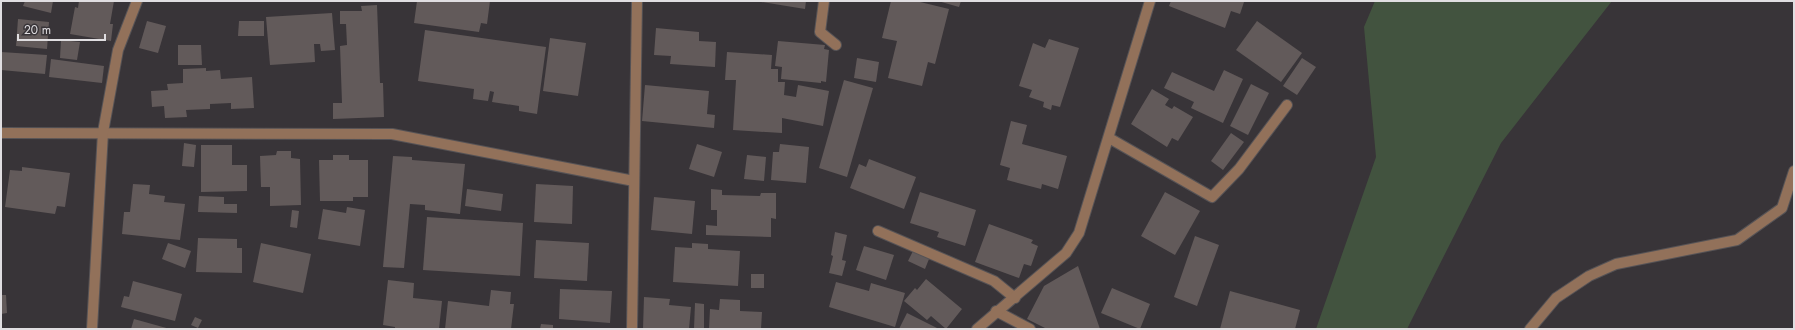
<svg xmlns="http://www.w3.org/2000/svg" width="1795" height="330" viewBox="0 0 1795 330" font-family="Jost,sans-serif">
  <rect width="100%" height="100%" fill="#383438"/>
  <polygon fill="#42533f" points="1375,1 1612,1 1501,143 1407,329 1316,329 1376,157 1364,27"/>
  <g fill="#625a5a">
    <polygon points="25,1 53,1 51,13 23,6"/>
    <polygon points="79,1 114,1 110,24 113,24 111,41 70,34 75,7 78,8"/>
    <polygon points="417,1 490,1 487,24 481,23 479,32 414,23"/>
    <polygon points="755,1 806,1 805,9"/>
    <polygon points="891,1 916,1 949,9 935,64 928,62 922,86 888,78 897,41 882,38"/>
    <polygon points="938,1 961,1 959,7"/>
    <polygon points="1171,1 1242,1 1244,2 1240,14 1231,11 1225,28 1169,6"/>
    <polygon points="377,5 380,83 383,83 384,117 333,119 333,103 342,103 340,46 347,45 346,24 340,24 340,11 362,11 361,6"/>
    <polygon points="332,13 335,50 321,51 320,44 314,44 315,62 270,65 266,17"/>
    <polygon points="18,19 49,22 47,49 16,46"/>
    <polygon points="147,21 166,26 158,53 139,48"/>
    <polygon points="239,21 264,21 264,36 238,36"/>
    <polygon points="1257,21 1302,53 1281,82 1236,50"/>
    <polygon points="656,28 699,32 699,41 716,42 715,67 670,64 671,56 654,55"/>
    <polygon points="425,30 546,47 537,114 519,111 519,106 492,102 494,92 490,91 488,101 473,99 474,89 418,81"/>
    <polygon points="550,38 586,43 578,96 543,91"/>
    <polygon points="1049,39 1079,48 1060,107 1052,105 1051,110 1043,107 1044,102 1029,97 1032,90 1019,86 1033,43 1045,48"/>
    <polygon points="61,40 80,42 77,60 60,58"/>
    <polygon points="778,41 825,45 824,49 829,50 826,82 821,81 821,83 781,79 782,67 775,66"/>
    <polygon points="178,45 201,45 202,65 178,65"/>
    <polygon points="1,52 47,55 45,74 1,70"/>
    <polygon points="727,52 772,55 771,69 778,69 778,82 785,82 784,95 796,97 798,85 829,91 823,126 782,118 782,133 733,130 736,80 725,80"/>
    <polygon points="857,58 879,62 876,82 854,78"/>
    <polygon points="1302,58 1316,67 1297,95 1283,86"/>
    <polygon points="51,59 104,66 102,83 49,77"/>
    <polygon points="206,68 206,71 220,70 221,79 252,77 254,108 231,109 231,103 210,104 210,109 186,110 187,117 165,118 164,106 152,107 151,91 168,90 167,84 183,83 183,69"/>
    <polygon points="1224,70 1243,79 1223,123 1191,108 1194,102 1164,88 1172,72 1214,91"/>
    <polygon points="844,80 873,88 847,177 819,168"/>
    <polygon points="1251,84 1269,93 1248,135 1230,126"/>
    <polygon points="645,85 709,91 707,114 715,115 714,128 642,121"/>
    <polygon points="1152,89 1169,99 1165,105 1172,109 1174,106 1193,117 1178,141 1172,138 1167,147 1131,124"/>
    <polygon points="1011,121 1027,125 1022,144 1067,156 1058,189 1042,184 1041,189 1007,180 1010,168 1000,165"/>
    <polygon points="1231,133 1244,142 1223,170 1211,161"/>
    <polygon points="184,143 196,145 194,167 182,166"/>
    <polygon points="697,144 722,152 714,177 689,169"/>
    <polygon points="780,144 809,147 806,183 771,180 773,152 779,152"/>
    <polygon points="201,145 232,145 232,165 247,165 247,191 201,192"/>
    <polygon points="277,151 291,151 291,158 300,159 301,205 270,206 270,187 261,187 260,156 276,155"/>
    <polygon points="333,155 349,155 349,160 368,160 368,197 353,197 353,201 320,201 319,160 333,160"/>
    <polygon points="747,155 766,157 764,181 744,179"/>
    <polygon points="393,156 412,157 412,160 465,164 460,214 425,210 425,205 410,204 404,268 383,267"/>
    <polygon points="869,159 916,177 904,209 850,188 859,164 866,167"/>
    <polygon points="22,167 70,173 65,207 57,206 55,214 5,207 10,170 22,171"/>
    <polygon points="133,184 150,185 149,194 165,196 164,202 185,204 180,240 122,234 124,212 130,212"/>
    <polygon points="536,184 573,186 572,224 534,222"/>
    <polygon points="467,189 503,194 501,211 465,206"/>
    <polygon points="711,189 722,190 722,195 760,196 761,193 776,193 776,219 771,218 771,237 706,235 706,225 717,226 717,210 711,210"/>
    <polygon points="920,192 976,210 965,246 937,237 939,232 910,223"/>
    <polygon points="1165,192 1200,211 1175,255 1141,236"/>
    <polygon points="199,196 224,197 224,204 237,204 237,213 198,212"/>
    <polygon points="654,197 695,201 692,234 651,230"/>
    <polygon points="347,207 365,210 360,246 318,239 323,209 346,213"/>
    <polygon points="292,210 299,211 297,228 290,227"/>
    <polygon points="427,217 523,223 520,276 423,270"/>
    <polygon points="989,224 1033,240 1031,243 1038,246 1031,266 1024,264 1019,278 975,262"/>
    <polygon points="835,232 847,235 842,260 846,261 842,276 829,273 833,256 831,255"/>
    <polygon points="1195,236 1219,245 1197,306 1174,297"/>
    <polygon points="198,238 237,239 237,248 242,248 242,273 196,272"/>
    <polygon points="536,240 589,243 587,281 534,278"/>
    <polygon points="168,243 191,251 185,268 162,259"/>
    <polygon points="261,243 311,254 303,293 253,282"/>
    <polygon points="692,243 708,244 708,249 740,251 738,286 673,282 675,247 692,248"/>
    <polygon points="864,246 894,255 886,280 856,270"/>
    <polygon points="913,251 929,259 925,269 908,261"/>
    <polygon points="1078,266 1100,329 1047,329 1027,319 1044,286"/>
    <rect x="751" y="274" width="13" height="14"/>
    <polygon points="926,279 962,309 946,329 931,316 927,320 904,301 915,288 917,290"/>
    <polygon points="388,280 414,283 413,298 442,301 439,329 395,329 395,327 383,325"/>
    <polygon points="133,281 182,294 175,321 121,307 124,296 129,297"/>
    <polygon points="836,282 869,291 871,283 905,293 895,327 829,307"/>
    <polygon points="1112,288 1150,304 1140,329 1101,313"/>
    <polygon points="560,289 612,291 610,323 559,319"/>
    <polygon points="491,290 511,292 510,304 514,304 511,329 445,329 448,301 489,306"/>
    <polygon points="1230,291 1300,310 1295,329 1220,329"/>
    <polygon points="1,295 6,295 7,313 1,314"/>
    <polygon points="644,297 670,299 669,305 691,307 689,329 643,329"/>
    <polygon points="720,299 740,300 740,311 762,312 761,329 709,329 710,309 719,310"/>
    <polygon points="695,303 704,304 704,329 694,329"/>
    <polygon points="907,313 939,329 899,329"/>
    <polygon points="195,317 202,320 198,328 191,325"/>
    <polygon points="134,319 170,329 131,329"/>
    <polygon points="541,324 553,325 553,329 540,329"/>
  </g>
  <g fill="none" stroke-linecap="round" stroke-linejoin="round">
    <g stroke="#565356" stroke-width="12">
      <g id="minor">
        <polyline points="824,1 820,32 836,45"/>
        <polyline points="1,133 392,134 634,181"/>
        <polyline points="1109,138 1212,197 1239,169 1287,105"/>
        <polyline points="878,231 994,281 1015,298"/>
        <polyline points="996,311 1030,329"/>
        <polyline points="92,329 103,132 118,50 137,1"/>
        <polyline points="632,329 637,1"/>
        <polyline points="977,329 1066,253 1079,233 1150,1"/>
        <polyline points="1530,329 1556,298 1589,276 1616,264 1737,240 1782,208 1794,171"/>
      </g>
    </g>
    <use href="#minor" stroke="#92715a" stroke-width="10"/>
  </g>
  <rect width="1795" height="330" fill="none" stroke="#e0dee1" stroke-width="4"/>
  <path d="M18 34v6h87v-6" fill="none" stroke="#e0dee1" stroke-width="2"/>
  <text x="24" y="34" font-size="12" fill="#e0dee1" stroke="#383438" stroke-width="3" paint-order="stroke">20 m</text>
</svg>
